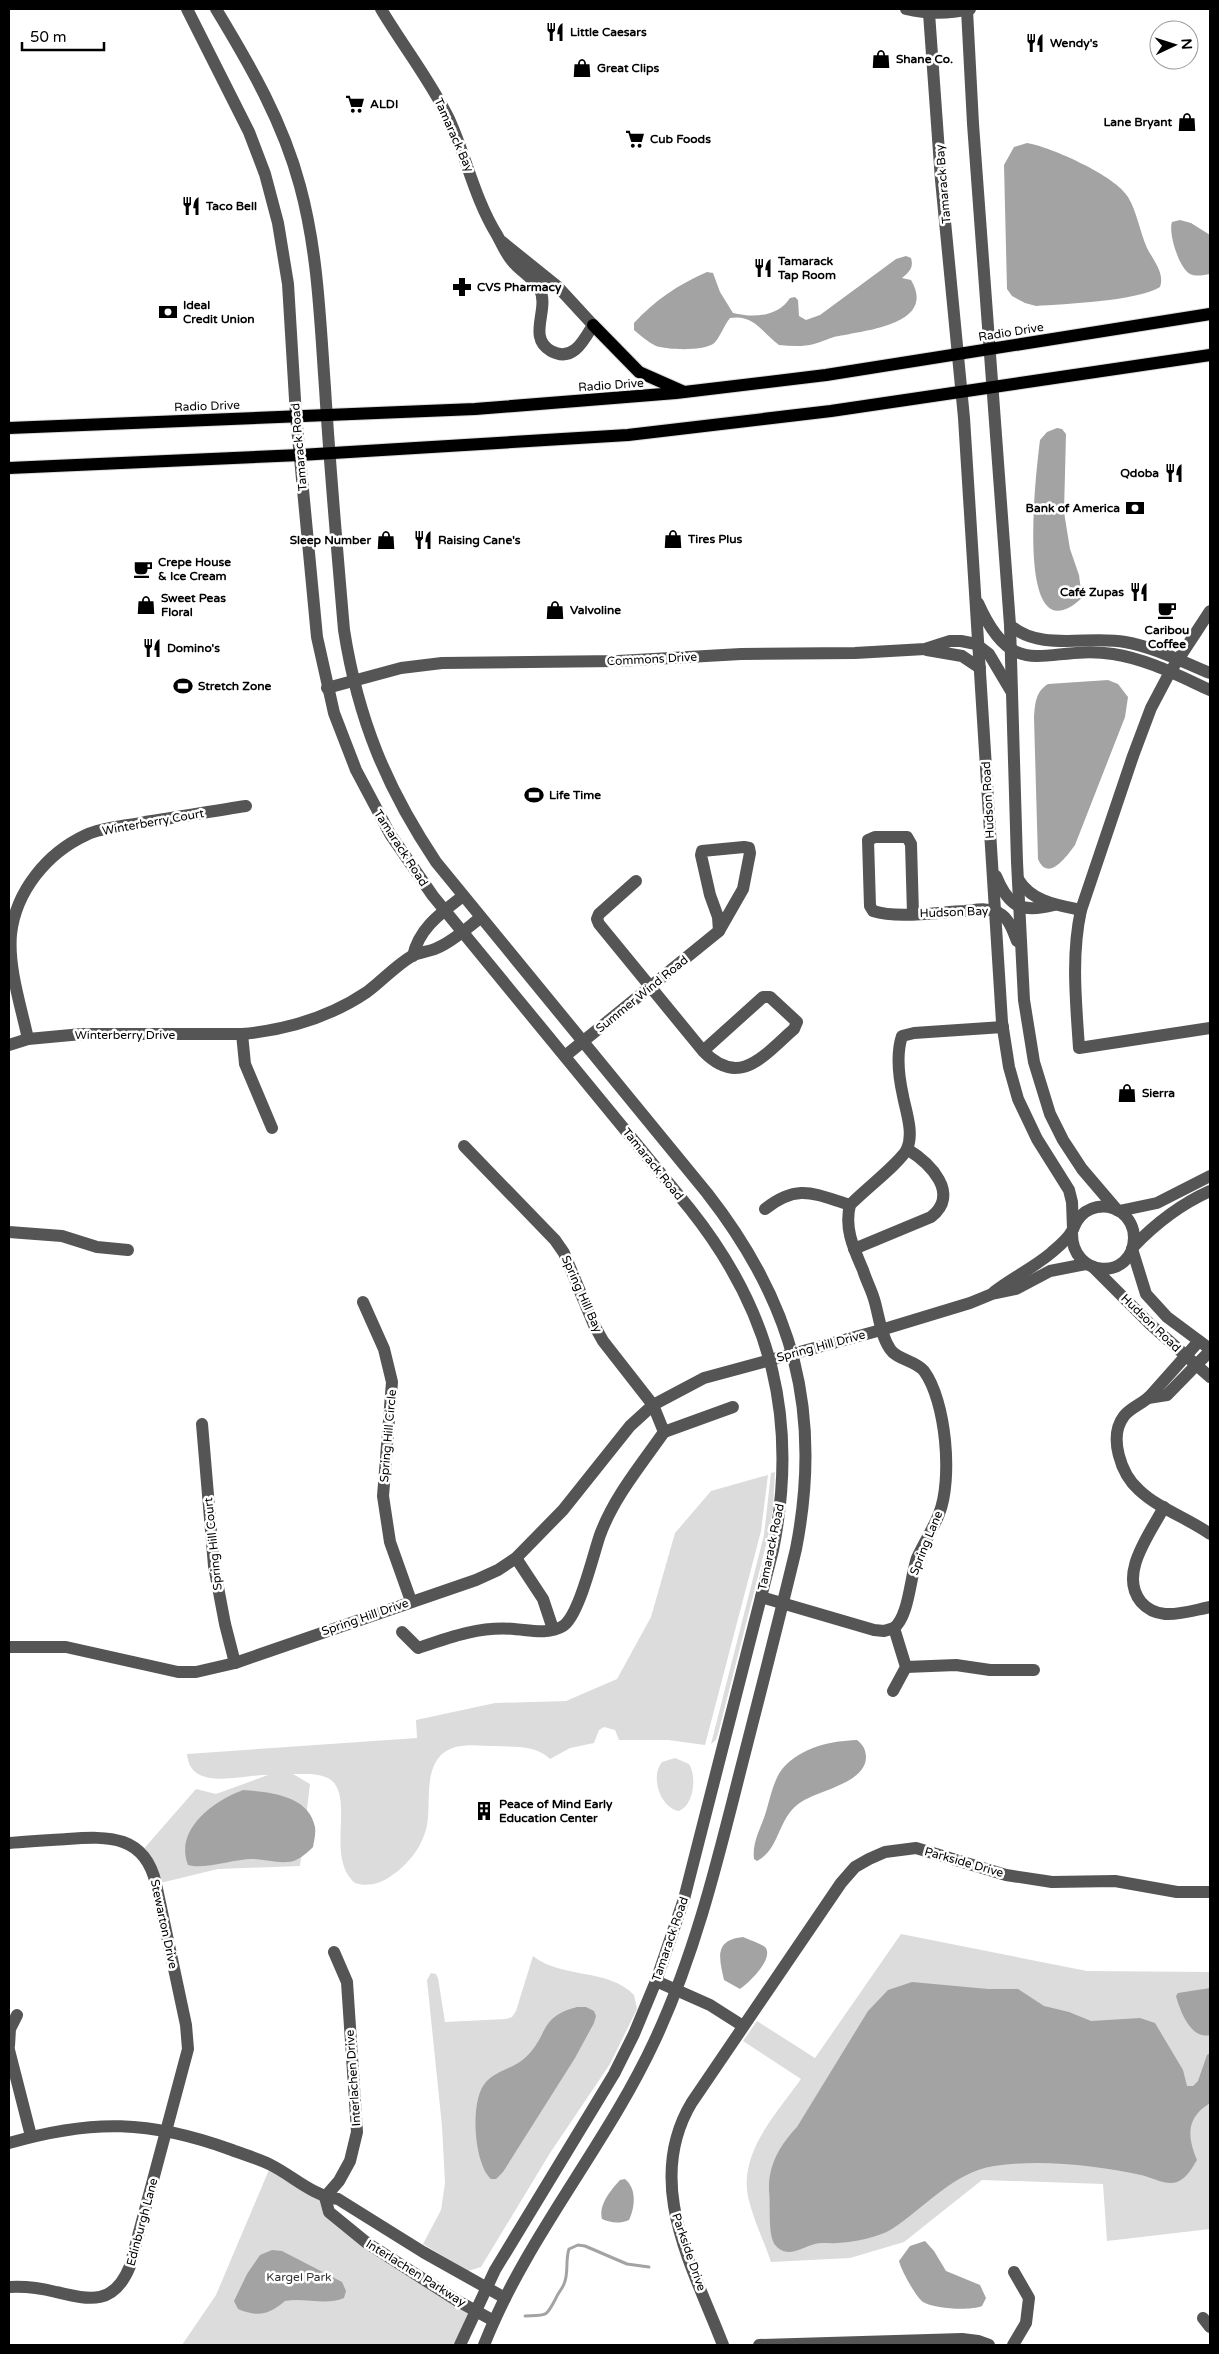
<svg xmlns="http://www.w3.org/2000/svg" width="1219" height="2354" viewBox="0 0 1219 2354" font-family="'Varela Round',sans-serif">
  <rect width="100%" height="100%" fill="#fff"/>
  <g fill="#dcdcdc">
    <polygon points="775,1472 773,1508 768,1537 718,1734 716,1740 711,1744 764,1535 771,1473"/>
    <path d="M768 1475 761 1531 705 1745 668 1740H619L615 1730 604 1727 599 1730 594 1743 570 1748 550 1759C536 1745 516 1747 496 1746 479 1746 455 1741 441 1755 424 1773 431 1803 427 1825 423 1846 408 1865 391 1876 380 1884 367 1887 355 1883 324 1857 357 1794 328 1778 318 1773 304 1774 293 1774L310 1784 300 1866 218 1869 156 1884 141 1852 196 1789 216 1794 268 1775C245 1774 190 1793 187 1754L417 1738 416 1720 495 1703 566 1701 617 1679 651 1617 675 1533 711 1491Z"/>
    <path d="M675 1758 689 1764C697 1776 694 1805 679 1811 660 1808 650 1776 662 1762Z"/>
    <path d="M901 1934 1087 1971 1210 1972V2229L1107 2241 1103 2184 982 2180 904 2242 850 2258 771 2262C764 2241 753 2219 748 2197 739 2152 777 2113 801 2079L743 2041 757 2021 815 2058Z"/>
    <path d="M533 1956C562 1979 608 1968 634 1995L637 2009 610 2064 550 2153 481 2267 468 2271 423 2244 441 2210 445 2183 442 2126 427 1980 431 1973 436 1974 438 1978 445 2022 506 2019 512 2017 516 2011Z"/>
    <polygon points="271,2165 325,2197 329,2212 474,2310 460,2345 182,2345 216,2295"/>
  </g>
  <g fill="#a3a3a3">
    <path d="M1027 143C1051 147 1116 176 1128 197 1137 212 1140 232 1147 248 1153 260 1165 273 1160 287 1138 301 1064 304 1036 306L1025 303 1012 296 1007 289 1004 165 1014 147Z"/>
    <path d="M1180 220 1191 223 1210 235V274C1204 275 1196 277 1190 274 1179 268 1168 233 1172 222Z"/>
    <path d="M906 256 911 258C914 268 909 272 902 278L911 280C937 324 866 330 839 336 830 337 823 342 814 344 803 347 791 346 779 345 762 333 755 314 730 318 724 325 719 340 713 344 702 351 669 350 656 346 648 342 641 336 634 330V323C654 301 679 284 707 272L713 273 720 292 733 313C753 318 778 317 790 298L795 297 798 300 799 316 806 320 820 315 896 259Z"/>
    <path d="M1057 428 1062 429 1066 434 1064 512 1070 549 1079 575 1082 598C1012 662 1037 465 1040 440L1047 432Z"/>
    <path d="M1108 680 1118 684 1128 697 1125 717 1075 845C1067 856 1048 883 1038 859L1034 718C1035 705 1035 692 1048 684Z"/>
    <path d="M857 1740C863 1745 865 1748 866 1756 867 1785 814 1790 797 1805 778 1820 779 1850 757 1861L754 1859C752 1843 760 1830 765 1815 770 1800 773 1780 783 1768 802 1747 830 1741 857 1740Z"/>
    <path d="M243 1790C269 1792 309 1795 315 1827 316 1833 314 1841 313 1847 306 1854 297 1862 287 1862 276 1863 264 1859 252 1859 233 1859 204 1870 188 1865 174 1829 214 1801 243 1790Z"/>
    <path d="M743 1937C749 1940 760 1943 765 1947 775 1958 748 1984 740 1989L724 1980C719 1958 714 1940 743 1937Z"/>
    <path d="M912 1982 988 1989H1018L1044 2006 1069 2012 1091 2021 1140 2018 1155 2023 1183 2070 1187 2086H1193L1198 2081 1207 2055 1210 2053V2103C1186 2118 1187 2136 1197 2160 1192 2168 1187 2178 1177 2182 1166 2186 1151 2177 1141 2175 1096 2165 1039 2159 994 2166 952 2173 926 2207 892 2229 877 2238 854 2242 837 2243 830 2244 822 2242 815 2244 802 2247 788 2259 776 2246 767 2236 771 2205 769 2191 768 2165 780 2145 797 2127L868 2011 888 1990Z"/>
    <path d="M1210 1988V2035C1191 2040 1180 2011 1176 1996L1178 1993Z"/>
    <path d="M577 2007H586L594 2011 596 2016 594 2023 575 2058 503 2172 496 2179H491C474 2164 469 2100 486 2082 497 2070 516 2068 527 2056 549 2034 539 2017 577 2007Z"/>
    <path d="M625 2179C637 2189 635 2207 629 2220 619 2224 611 2223 602 2219 598 2205 611 2190 620 2180Z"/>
    <path d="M925 2241 934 2251 946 2271 980 2285 986 2298 982 2306C970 2311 935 2309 923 2302 916 2297 901 2270 899 2261L910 2246Z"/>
    <path d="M272 2250 282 2251 342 2282 346 2291 344 2298C325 2306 304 2297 285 2301 269 2315 257 2317 238 2309L234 2301 247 2274 260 2255Z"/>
  </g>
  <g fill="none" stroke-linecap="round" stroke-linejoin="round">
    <path stroke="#a3a3a3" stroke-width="3" d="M525 2316C548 2315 546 2317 556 2298 558 2293 562 2289 564 2284 569 2273 565 2261 569 2249L578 2245 585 2246 627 2264 649 2267"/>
    <g stroke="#dbdbdb" stroke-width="14">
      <g id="major">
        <polyline points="593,325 639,372 682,391"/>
        <polyline points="9,428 475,409 676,393 826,375 1210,314"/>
        <polyline points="9,468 300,455 628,435 831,411 1210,355"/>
      </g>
    </g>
    <g stroke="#555" stroke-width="12">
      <path d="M187 9 249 132 265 174 278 223 288 284 296 416 317 637 334 713 356 770 390 834 433 896 690 1209C772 1312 799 1420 773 1550L684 1899 656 1981 634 2034 614 2074 495 2270 460 2345"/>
      <path d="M216 9C250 65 283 122 300 186 318 252 320 320 325 388 330 469 337 549 344 630 358 719 386 787 436 862L707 1193C793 1303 823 1411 796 1549 778 1624 759 1698 740 1772 717 1863 695 1954 655 2040 606 2146 527 2236 484 2345"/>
      <path d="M381 9C403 46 430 80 449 119 466 156 475 200 497 235 502 244 507 257 515 264 522 272 533 278 539 288 551 308 526 337 551 351 573 363 584 340 593 325L558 287 501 241"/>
      <path d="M906 9C927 14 949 14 970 9"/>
      <polyline points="967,10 973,124 1010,625 1017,862 1024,1000 1034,1062 1050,1114 1063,1140 1082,1169 1117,1210"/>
      <polyline points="929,13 941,180 964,418 1002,1022 1009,1067 1018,1099 1037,1139 1069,1190 1072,1202 1073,1229"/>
      <path d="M978 603C1015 686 1045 644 1113 654 1147 659 1179 676 1210 690"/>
      <path d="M1210 611 1170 672 1151 708 1133 756 1081 910C1071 956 1076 1002 1079 1048L1210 1028"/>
      <path d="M1010 625C1040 652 1089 635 1125 642 1154 647 1183 662 1210 673"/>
      <polyline points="927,650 962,656 980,668"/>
      <polyline points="327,688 401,668 442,663 618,661 741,654 855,653 925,649 950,641 961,641 976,644 989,654 1011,691"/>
      <polygon points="744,847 749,848 750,853 743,889 719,931 718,917 710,895 701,855 702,851"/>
      <path d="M996 876C1009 908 1022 913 1054 905"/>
      <path d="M1018 879C1032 902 1057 905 1081 910"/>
      <path d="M636 881 599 914 597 919 599 924 703 1051C740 1089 764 1055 794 1029L797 1022 770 997H763L703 1051"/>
      <path d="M913 914 911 844 907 837H875L868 840 870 906 873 911C898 919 938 912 965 911 975 910 989 907 999 913 1009 918 1013 931 1017 941"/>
      <path d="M413 956C419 928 441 913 463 896"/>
      <polyline points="242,1034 245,1064 272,1128"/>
      <path d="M28 1039C21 1006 8 968 11 934 16 891 47 853 86 835 103 827 126 826 145 822 179 817 213 811 246 806"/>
      <path d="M9 1045 28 1039 82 1034H242C286 1030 330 1017 367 992 382 981 395 966 412 956 419 952 429 952 437 948 453 941 466 929 480 918"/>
      <polyline points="565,1056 719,931"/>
      <path d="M765 1209C798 1183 814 1194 850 1205"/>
      <polyline points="1119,1211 1157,1203 1210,1176"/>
      <polyline points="9,1232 62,1236 97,1247 128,1250"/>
      <path d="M1133 1247C1155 1224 1181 1204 1210 1191"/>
      <path d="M854 1249 931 1217C961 1194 930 1163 907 1149"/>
      <polyline points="1132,1249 1146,1294 1167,1317 1210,1349"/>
      <polyline points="1093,1267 1151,1325 1210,1377"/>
      <path d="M994 1292C1012 1278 1033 1268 1051 1253 1058 1247 1068 1239 1072 1231 1074 1228 1075 1224 1077 1221 1086 1206 1106 1202 1121 1212 1129 1218 1134 1228 1134 1238 1133 1281 1071 1279 1072 1232"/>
      <polyline points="363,1302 384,1349 392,1382 383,1496 390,1542 411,1601"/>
      <path d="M1199 1341C1183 1359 1167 1377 1151 1395 1143 1404 1131 1407 1124 1416 1108 1437 1121 1474 1139 1490 1159 1509 1188 1518 1210 1534"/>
      <polyline points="1148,1398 1167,1395 1210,1351"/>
      <polyline points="202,1424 214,1566 225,1624 235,1663"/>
      <polyline points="664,1432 733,1407"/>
      <path d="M1164 1507C1150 1534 1118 1574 1141 1602 1147 1609 1155 1613 1165 1614 1180 1615 1195 1610 1210 1607"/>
      <polyline points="516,1558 543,1599 553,1629"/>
      <polyline points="761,1597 874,1630 884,1631 894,1628"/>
      <path d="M402 1632 418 1648C450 1637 480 1626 514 1629 529 1630 549 1635 563 1626 579 1616 593 1555 600 1535 614 1497 641 1465 664 1432L653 1405 603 1341 594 1325 564 1253 555 1240 464 1146"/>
      <polyline points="9,1647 66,1647 178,1672 196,1672 235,1663 476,1580 498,1570 516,1558 563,1510 630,1426 653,1405 704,1378 881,1330 970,1303 992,1294 1016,1289 1050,1271 1086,1264"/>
      <polyline points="906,1667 956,1665 990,1670 1034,1670"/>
      <path d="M893 1691 906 1667 894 1628C909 1616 910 1578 917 1558 924 1543 933 1529 939 1514 953 1479 946 1401 924 1371 915 1360 897 1360 890 1349 880 1334 879 1315 874 1299 871 1289 866 1280 863 1270 854 1249 844 1229 850 1205 862 1192 901 1162 907 1149 914 1133 906 1112 903 1096 899 1078 896 1054 902 1036L914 1033 1003 1027"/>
      <path d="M9 1843C28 1841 48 1840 67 1839 109 1836 145 1835 156 1884L186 2025 188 2049 130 2266C114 2306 90 2300 56 2292 40 2288 25 2286 9 2287"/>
      <polyline points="656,1981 710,2005 743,2026"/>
      <polyline points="9,2046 10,2029 17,2015"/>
      <polyline points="9,2050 31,2136"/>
      <path d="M9 2143C92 2119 150 2120 232 2150 245 2155 259 2159 271 2165 293 2176 313 2196 338 2199L423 2252 505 2298"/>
      <polyline points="325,2197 339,2181 350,2161 357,2132 347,1982 334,1952"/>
      <polyline points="325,2197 329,2212 367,2243 456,2300 494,2321"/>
      <polyline points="1203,2318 1210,2327"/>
      <path d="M723 2345C693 2267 643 2183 692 2102L841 1883 855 1867 869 1859 885 1852 916 1848 1006 1875 1052 1882 1115 1881 1177 1892H1210"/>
      <polyline points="759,2345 962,2339 978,2341 989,2345"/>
      <polyline points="1013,2345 1026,2323 1029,2298 1014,2272"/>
    </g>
    <use href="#major" stroke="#000" stroke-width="12"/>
  </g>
  <defs>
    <g id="restaurant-bare" transform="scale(1.5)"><path d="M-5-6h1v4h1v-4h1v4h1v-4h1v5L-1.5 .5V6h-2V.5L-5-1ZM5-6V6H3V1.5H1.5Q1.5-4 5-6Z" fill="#000" stroke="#fff" stroke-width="2.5" paint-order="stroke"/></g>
    <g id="shop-bare" transform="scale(1.5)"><path d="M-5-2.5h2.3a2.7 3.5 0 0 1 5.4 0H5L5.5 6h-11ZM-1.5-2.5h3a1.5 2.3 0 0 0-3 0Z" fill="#000" stroke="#fff" stroke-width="2.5" paint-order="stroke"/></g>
    <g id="supermarket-bare" transform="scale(1.5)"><path d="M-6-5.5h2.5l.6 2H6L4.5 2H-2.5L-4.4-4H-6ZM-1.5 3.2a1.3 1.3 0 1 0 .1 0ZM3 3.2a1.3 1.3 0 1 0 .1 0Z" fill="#000" stroke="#fff" stroke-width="2.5" paint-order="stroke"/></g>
    <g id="pharmacy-bare" transform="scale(1.5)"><path d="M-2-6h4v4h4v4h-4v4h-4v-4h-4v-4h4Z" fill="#000" stroke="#fff" stroke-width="2.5" paint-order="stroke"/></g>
    <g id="bank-bare" transform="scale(1.5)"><path d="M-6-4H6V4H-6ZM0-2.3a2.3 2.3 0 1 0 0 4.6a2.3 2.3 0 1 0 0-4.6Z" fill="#000" stroke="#fff" stroke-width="2.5" paint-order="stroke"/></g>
    <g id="cafe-bare" transform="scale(1.5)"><path d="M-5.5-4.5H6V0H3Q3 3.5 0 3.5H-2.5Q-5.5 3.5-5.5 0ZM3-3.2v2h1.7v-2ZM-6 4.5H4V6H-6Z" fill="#000" stroke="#fff" stroke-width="2.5" paint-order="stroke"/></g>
    <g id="stadium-bare" transform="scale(1.5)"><path d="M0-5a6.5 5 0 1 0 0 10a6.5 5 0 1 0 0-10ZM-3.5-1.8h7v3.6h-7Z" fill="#000" stroke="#fff" stroke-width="2.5" paint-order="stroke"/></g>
    <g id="building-bare" transform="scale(1.5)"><path d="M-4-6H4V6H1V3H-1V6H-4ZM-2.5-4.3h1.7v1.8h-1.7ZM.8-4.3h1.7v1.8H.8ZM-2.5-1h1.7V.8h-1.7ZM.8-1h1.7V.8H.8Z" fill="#000" stroke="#fff" stroke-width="2.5" paint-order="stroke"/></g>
  </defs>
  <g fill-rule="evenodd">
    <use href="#restaurant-bare" x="555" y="32"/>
    <use href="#restaurant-bare" x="1035" y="43"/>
    <use href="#shop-bare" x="881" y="59"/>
    <use href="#shop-bare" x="582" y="68"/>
    <use href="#supermarket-bare" x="355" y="104"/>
    <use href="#shop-bare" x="1187" y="122"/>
    <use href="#supermarket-bare" x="635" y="139"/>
    <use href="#restaurant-bare" x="191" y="206"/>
    <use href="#restaurant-bare" x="763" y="268"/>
    <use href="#pharmacy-bare" x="462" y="287"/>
    <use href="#bank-bare" x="168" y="312"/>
    <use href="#restaurant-bare" x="1174" y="473"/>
    <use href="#bank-bare" x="1135" y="508"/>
    <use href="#shop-bare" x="673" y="539"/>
    <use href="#shop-bare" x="386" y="540"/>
    <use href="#restaurant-bare" x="423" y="540"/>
    <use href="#cafe-bare" x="143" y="569"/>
    <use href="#restaurant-bare" x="1139" y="592"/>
    <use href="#shop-bare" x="146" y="605"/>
    <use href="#shop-bare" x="555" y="610"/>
    <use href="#cafe-bare" x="1167" y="610"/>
    <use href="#restaurant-bare" x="152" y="648"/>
    <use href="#stadium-bare" x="183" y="686"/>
    <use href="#stadium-bare" x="534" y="795"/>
    <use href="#shop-bare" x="1127" y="1093"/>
    <use href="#building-bare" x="484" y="1811"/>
  </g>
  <g text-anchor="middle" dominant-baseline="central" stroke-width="5" stroke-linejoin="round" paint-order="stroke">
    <g font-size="12" font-weight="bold" fill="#000" stroke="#fff" text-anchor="start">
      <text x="570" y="32">Little Caesars</text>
      <text x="1050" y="43">Wendy's</text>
      <text x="896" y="59">Shane Co.</text>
      <text x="597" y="68">Great Clips</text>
      <text x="370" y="104">ALDI</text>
      <text x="1172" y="122" text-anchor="end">Lane Bryant</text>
      <text x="650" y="139">Cub Foods</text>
      <text x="206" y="206">Taco Bell</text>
      <text x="778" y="261">Tamarack<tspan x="778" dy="14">Tap Room</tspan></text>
      <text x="477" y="287">CVS Pharmacy</text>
      <text x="183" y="305">Ideal<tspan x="183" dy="14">Credit Union</tspan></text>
      <text x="1159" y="473" text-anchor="end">Qdoba</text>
      <text x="1120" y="508" text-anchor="end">Bank of America</text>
      <text x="688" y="539">Tires Plus</text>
      <text x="371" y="540" text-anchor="end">Sleep Number</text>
      <text x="438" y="540">Raising Cane's</text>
      <text x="158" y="562">Crepe House<tspan x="158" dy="14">&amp; Ice Cream</tspan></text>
      <text x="1124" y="592" text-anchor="end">Café Zupas</text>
      <text x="161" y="598">Sweet Peas<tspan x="161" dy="14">Floral</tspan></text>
      <text x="570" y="610">Valvoline</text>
      <text x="1167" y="630" text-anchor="middle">Caribou<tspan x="1167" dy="14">Coffee</tspan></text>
      <text x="167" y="648">Domino's</text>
      <text x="198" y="686">Stretch Zone</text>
      <text x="549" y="795">Life Time</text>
      <text x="1142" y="1093">Sierra</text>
      <text x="499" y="1804">Peace of Mind Early<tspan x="499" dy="14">Education Center</tspan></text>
    </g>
    <g font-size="12" fill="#000" stroke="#fff">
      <text transform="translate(454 135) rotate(66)">Tamarack Bay</text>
      <text transform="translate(943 184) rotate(-95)">Tamarack Bay</text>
      <text transform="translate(1011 332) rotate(-9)">Radio Drive</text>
      <text transform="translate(611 385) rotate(-4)">Radio Drive</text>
      <text transform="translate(207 406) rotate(-2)">Radio Drive</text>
      <text transform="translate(299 447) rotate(-95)">Tamarack Road</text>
      <text transform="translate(652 659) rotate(-3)">Commons Drive</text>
      <text transform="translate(988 800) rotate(-93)">Hudson Road</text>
      <text transform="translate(153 822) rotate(-10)">Winterberry Court</text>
      <text transform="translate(401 848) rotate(57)">Tamarack Road</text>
      <text transform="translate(954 912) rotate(-2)">Hudson Bay</text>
      <text transform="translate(642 994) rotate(-39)">Summer Wind Road</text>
      <text x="125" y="1035">Winterberry Drive</text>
      <text transform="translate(653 1164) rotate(51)">Tamarack Road</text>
      <text transform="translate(582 1294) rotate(66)">Spring Hill Bay</text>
      <text transform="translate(1151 1323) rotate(44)">Hudson Road</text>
      <text transform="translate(821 1346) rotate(-15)">Spring Hill Drive</text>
      <text transform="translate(388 1436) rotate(-85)">Spring Hill Circle</text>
      <text transform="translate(926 1543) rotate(-68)">Spring Lane</text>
      <text transform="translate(213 1544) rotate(-96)">Spring Hill Court</text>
      <text transform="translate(771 1547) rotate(-78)">Tamarack Road</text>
      <text transform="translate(365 1617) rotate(-19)">Spring Hill Drive</text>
      <text transform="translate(964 1862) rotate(16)">Parkside Drive</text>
      <text transform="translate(164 1924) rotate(78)">Stewarton Drive</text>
      <text transform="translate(670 1939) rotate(-71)">Tamarack Road</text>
      <text transform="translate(353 2078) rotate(-94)">Interlachen Drive</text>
      <text transform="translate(142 2222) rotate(-75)">Edinburgh Lane</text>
      <text transform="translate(689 2252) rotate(71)">Parkside Drive</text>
      <text transform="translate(416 2273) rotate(32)">Interlachen Parkway</text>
    </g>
    <g font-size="12" fill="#333" stroke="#fff">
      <text x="299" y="2277">Kargel Park</text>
    </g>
  </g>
  <rect width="1219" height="2354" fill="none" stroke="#000000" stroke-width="20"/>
  <g transform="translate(1174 45) rotate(86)"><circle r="24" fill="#ffffff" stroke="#999999"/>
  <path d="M0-4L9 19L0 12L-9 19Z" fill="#000000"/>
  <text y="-8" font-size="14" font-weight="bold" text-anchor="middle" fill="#000000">N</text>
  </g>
  <path d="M22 42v8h82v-8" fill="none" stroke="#000000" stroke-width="2.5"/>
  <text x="30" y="42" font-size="15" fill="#000000" stroke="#ffffff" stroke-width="4" paint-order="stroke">50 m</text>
</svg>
